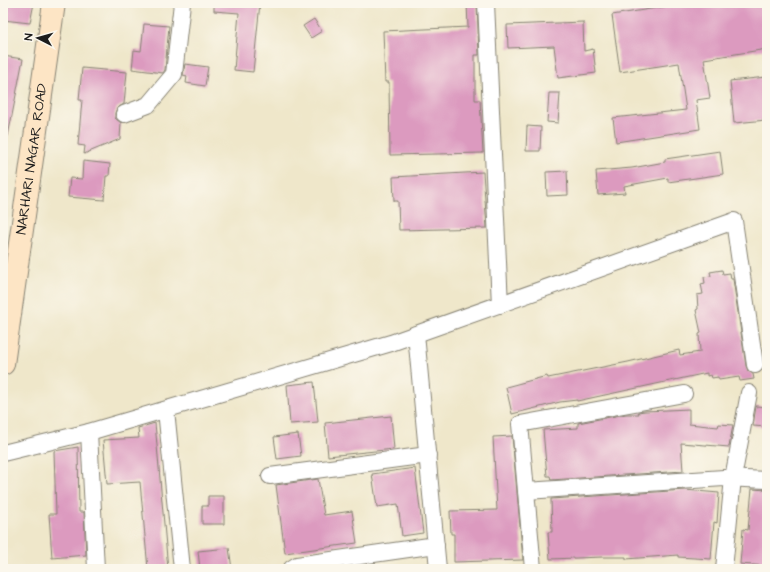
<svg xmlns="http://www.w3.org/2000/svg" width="770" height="572" viewBox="0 0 770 572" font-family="'Architects Daughter',sans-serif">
  <rect width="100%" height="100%" fill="#fbf7ec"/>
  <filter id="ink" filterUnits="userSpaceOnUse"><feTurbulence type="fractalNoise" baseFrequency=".025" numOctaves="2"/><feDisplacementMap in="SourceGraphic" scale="8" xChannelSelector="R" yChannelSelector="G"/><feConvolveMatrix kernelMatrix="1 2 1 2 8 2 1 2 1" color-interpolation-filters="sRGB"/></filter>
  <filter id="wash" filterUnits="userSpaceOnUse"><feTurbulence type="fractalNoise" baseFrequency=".012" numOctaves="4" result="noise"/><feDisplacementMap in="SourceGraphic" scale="16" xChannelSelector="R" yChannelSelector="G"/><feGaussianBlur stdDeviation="0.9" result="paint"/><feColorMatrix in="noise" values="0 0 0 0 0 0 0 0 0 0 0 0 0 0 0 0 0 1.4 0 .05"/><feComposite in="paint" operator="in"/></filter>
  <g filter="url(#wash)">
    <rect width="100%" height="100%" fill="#efe7ca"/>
    <g id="blocks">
      <g fill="#dc9abf">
        <polygon points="3,3 34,3 30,23 3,20"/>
        <polygon points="214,3 260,3 253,72 234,70 239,13 214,11"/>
        <polygon points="467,3 477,3 479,55 475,55 475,100 480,100 483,153 390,155 389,82 385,82 383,31 468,27"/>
        <polygon points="689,3 767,3 767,49 704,59 710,98 696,100 700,129 616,142 613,118 686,110 679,63 620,72 612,15"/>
        <polygon points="314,19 322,31 311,38 303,26"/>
        <polygon points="583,22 584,51 593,49 596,73 558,78 554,46 508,48 507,25"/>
        <polygon points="144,24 169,26 165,70 163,73 132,69 134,50 141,51"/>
        <polygon points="3,56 23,59 8,136 3,135"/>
        <polygon points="185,64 208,67 205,86 186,83 187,76 183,75"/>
        <polygon points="82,68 127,72 124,104 117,108 115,113 115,118 121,123 120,139 84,154 85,146 78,145 82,100 79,100"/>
        <polygon points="766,77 767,120 734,123 730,81"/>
        <polygon points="549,93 560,93 558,123 547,122"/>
        <polygon points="527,126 541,127 540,151 526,151"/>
        <polygon points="720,151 723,174 668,182 668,178 624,186 625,193 598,195 596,171 632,168 665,162 665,159"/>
        <polygon points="83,161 110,164 109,176 106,176 104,200 68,197 70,178 82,179"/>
        <polygon points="567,171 568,195 547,196 546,172"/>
        <polygon points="483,172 487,228 399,230 398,201 394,201 393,177"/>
        <polygon points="722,270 723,274 730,273 731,279 733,279 746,366 748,371 753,374 754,379 740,381 739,377 719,380 718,377 712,378 711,375 707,376 707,373 577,401 577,400 560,402 512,414 506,387 547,376 548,378 628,362 679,350 680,355 700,352 699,334 701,333 696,310 698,309 697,295 703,294 701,284 705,283 704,277 711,276 710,272"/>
        <polygon points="314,382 318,422 290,424 287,385"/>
        <polygon points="756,406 767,407 767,427 753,426"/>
        <polygon points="689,409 689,424 718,427 719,424 733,425 729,447 681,443 683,471 551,480 550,476 547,476 543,430 578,428 578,423 626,414 639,414 638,412 645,411"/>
        <polygon points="391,416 394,449 328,456 325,423"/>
        <polygon points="155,423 168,569 148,569 140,482 107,484 103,440 139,438 138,428"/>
        <polygon points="298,434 301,456 277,459 274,437"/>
        <polygon points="512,436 523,560 454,562 454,534 451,534 450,511 497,510 493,437"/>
        <polygon points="78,447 79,512 84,512 86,555 52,558 49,514 56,514 54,451"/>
        <polygon points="415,468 423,533 402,536 398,504 377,507 372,474"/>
        <polygon points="318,479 324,515 352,511 357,543 285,553 276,485"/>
        <polygon points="752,489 767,490 767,566 740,564 743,529 748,530"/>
        <polygon points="685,490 719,493 717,523 714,522 711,559 678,557 678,555 626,559 626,557 603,557 550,559 548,532 552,532 551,499"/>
        <polygon points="208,496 224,496 224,524 202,524 202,506 208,506"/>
        <polygon points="229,548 232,569 200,569 198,551"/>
      </g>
    </g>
  </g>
  <g filter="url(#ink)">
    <use href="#blocks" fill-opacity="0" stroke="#868273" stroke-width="1"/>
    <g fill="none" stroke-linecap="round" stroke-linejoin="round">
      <g stroke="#868273" stroke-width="18">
        <g id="street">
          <polyline points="486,3 500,305"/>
          <polyline points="124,114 148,105 174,74 182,3"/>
          <polyline points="416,334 438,569"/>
          <polyline points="166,410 182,569"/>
          <polyline points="89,432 96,569"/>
          <polyline points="3,453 89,432 391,343 734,221 755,365"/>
          <polyline points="270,476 428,455"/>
          <polyline points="526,491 724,478 767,480"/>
          <polyline points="291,569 297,565 436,545"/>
          <polyline points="533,569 520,424 684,394"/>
          <polyline points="724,569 733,478 749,393"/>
        </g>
      </g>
      <g stroke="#868273" stroke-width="24">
        <g id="secondary">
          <path id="s1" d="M3 364 54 3"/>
        </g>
      </g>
      <use href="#street" stroke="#fff" stroke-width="16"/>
      <use href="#secondary" stroke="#fde5c5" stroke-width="22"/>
    </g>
  </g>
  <g text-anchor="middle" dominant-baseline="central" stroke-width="3" stroke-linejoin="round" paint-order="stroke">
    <g font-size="14" fill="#1c1c1c" stroke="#fbf7ec">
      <text stroke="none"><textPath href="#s1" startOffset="207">NARHARI NAGAR ROAD</textPath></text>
    </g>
  </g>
  <rect width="770" height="572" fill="none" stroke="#fbf7ec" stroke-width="16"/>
  <g transform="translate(38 38) rotate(276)" stroke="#fbf7ec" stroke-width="3" paint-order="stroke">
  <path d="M0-3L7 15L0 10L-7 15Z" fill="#1c1c1c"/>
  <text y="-6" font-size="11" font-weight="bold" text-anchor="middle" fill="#1c1c1c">N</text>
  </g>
</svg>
